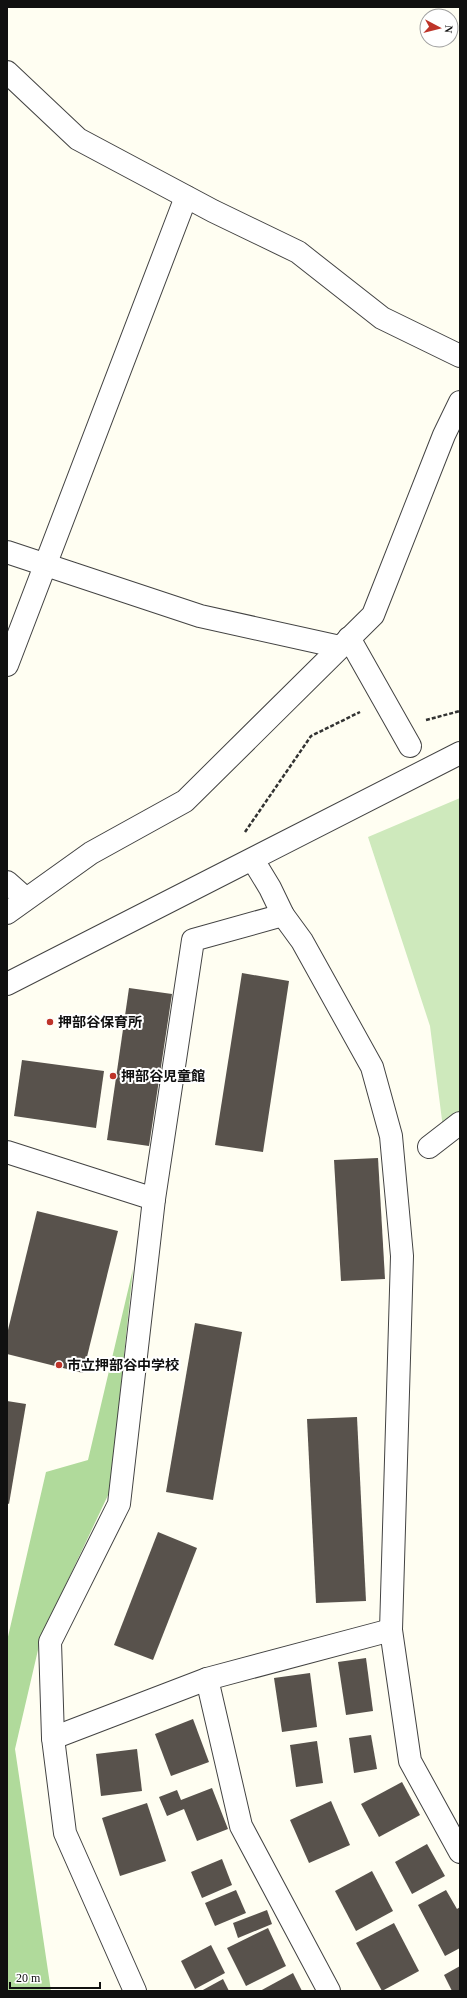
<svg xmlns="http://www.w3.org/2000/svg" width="467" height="1998" viewBox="0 0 467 1998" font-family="'Times New Roman','Noto Sans JP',serif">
  <rect width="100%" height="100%" fill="#fffef2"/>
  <polygon fill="#cee9bc" points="460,798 460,1115 443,1128 430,1026 368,837"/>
  <polygon fill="#b0da9b" points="133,1269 110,1491 41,1637 15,1749 51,1991 7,1991 7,1641 46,1472 88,1460"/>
  <g fill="#58524c">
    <polygon points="242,973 289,981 263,1152 215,1145"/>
    <polygon points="129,988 172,994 149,1146 107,1140"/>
    <polygon points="22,1060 104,1071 96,1128 14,1116"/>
    <polygon points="378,1158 385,1279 341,1281 334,1160"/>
    <polygon points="37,1211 118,1231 83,1373 7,1354 7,1334"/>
    <polygon points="195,1323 242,1332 213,1500 166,1492"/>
    <polygon points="7,1401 26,1404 9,1504 7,1503"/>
    <polygon points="357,1417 366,1601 316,1603 307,1419"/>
    <polygon points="158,1532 197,1548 153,1660 114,1645"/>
    <polygon points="366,1658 373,1711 346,1715 338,1662"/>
    <polygon points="310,1673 317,1727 282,1732 274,1678"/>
    <polygon points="193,1719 209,1762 171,1776 155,1734"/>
    <polygon points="371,1735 377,1769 354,1773 349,1738"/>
    <polygon points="317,1741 323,1783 296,1787 290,1745"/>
    <polygon points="137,1749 142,1791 101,1796 96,1754"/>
    <polygon points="402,1782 420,1815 379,1837 361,1804"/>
    <polygon points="212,1788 228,1829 197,1841 184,1809 167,1816 159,1797 177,1790 181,1800"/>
    <polygon points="331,1801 350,1845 309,1863 290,1820"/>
    <polygon points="147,1803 166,1861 120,1876 102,1818"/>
    <polygon points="427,1844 445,1876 412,1894 395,1862"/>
    <polygon points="222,1859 232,1885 202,1898 191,1872"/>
    <polygon points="372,1871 393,1911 356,1931 335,1891"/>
    <polygon points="236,1890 246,1913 215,1926 205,1903"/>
    <polygon points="446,1890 457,1909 460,1907 460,1948 445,1956 418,1905"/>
    <polygon points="267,1910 272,1924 238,1938 233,1923"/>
    <polygon points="394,1923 419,1971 382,1991 356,1943"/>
    <polygon points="268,1928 286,1966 246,1986 227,1948"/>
    <polygon points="211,1945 225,1973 195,1989 181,1961"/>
    <polygon points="460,1966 460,1991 452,1991 444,1975"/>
    <polygon points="293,1973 302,1991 260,1991"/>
    <polygon points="223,1979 229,1991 201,1991"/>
  </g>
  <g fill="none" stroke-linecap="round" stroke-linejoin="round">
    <g stroke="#434343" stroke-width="24">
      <g id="pedestrian">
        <polyline points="349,638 410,746"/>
        <polyline points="429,1147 460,1123"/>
      </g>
    </g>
    <g stroke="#434343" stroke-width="24">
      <g id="minor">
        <polyline points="7,72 78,139 213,211 298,252 382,318 460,356"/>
        <polyline points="7,552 200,616 340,647"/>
        <polyline points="7,665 186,197"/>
        <polyline points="253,860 270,888 283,915 302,941 372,1067 391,1136 402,1256 391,1630 410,1761 460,1852"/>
        <polyline points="7,882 25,898"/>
        <polyline points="7,913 91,853 185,801 373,615 444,435 460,402"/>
        <polyline points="7,1152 154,1199"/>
        <polyline points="207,1679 241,1826 329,1991"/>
        <polyline points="53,1738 207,1679 391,1630"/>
        <polyline points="135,1991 65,1833 53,1738 50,1642 119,1504 154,1199 193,940 283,915"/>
      </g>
    </g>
    <g stroke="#434343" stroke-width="24">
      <polyline id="tertiary" points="7,984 460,753"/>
    </g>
    <g stroke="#323232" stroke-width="2.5" stroke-dasharray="4 2" stroke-linecap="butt">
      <polyline points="426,720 460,711"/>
      <polyline points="245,832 311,736 360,712"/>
    </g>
    <use href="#pedestrian" stroke="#fff" stroke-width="22"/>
    <use href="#minor" stroke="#fff" stroke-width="22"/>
    <use href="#tertiary" stroke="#fff" stroke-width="22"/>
  </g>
  <g fill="#be3429" stroke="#fff" stroke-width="1.5">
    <circle cx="50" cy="1022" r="4"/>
    <circle cx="113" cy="1076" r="4"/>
    <circle cx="59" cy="1365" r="4"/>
  </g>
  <g text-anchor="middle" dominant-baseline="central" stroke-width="4" stroke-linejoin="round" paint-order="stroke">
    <g font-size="14" font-weight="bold" fill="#101010" stroke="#fff" text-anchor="start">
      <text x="58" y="1022">押部谷保育所</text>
      <text x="121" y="1076">押部谷児童館</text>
      <text x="67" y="1365">市立押部谷中学校</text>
    </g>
  </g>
  <rect width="467" height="1998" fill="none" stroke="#101010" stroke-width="16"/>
  <g transform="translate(439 28) rotate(97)"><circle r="19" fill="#ffffff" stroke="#9f9f9f"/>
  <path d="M0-3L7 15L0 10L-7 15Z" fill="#be3429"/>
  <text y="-6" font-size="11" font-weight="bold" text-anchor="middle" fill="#101010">N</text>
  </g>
  <path d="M10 1982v6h90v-6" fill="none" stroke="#101010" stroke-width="2"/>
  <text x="16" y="1982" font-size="12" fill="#101010" stroke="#ffffff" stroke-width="3" paint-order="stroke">20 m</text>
</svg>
